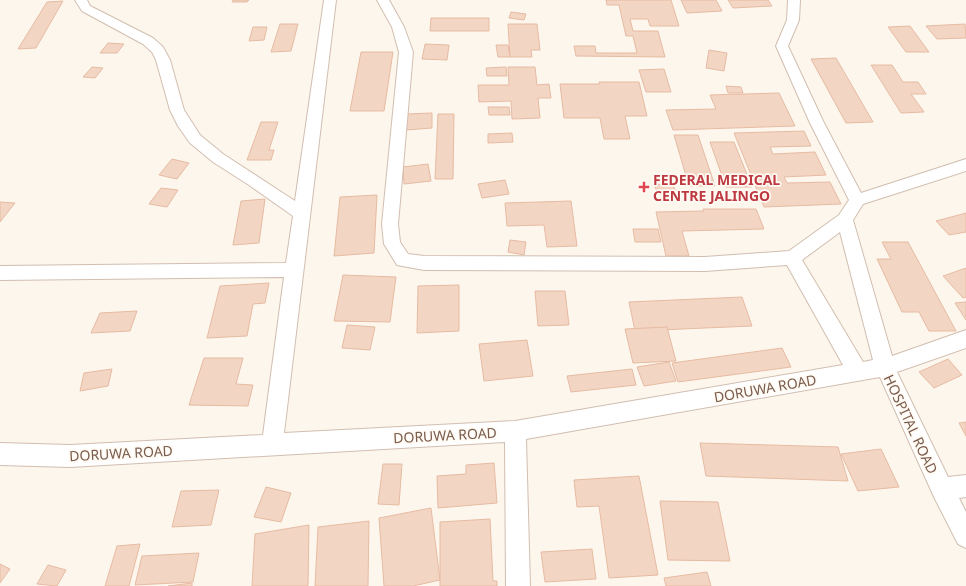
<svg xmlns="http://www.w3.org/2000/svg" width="966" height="586" viewBox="0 0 966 586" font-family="'Noto Sans',sans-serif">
  <rect width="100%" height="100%" fill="#fdf6ec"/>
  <g fill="#f3d5c3" stroke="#e6bba3">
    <polygon points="233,0 249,0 247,2 232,2"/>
    <polygon points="606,0 671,0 679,26 650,26 648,19 630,19 633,31 658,31 665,57 576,56 574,46 595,46 596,53 637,53 633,36 626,36 619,5 607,5"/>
    <polygon points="681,0 716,0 722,11 687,13"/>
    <polygon points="728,0 768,0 772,6 733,8"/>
    <polygon points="63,1 36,48 18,49 47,2"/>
    <polygon points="511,12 526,14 524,20 509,18"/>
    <polygon points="431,18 489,18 489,31 430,31"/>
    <polygon points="280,24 298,24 291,51 271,52"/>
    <polygon points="508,24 537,24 540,50 531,50 532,57 510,57"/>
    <polygon points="965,24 966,38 937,39 926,26"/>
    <polygon points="910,26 929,52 906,52 888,27"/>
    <polygon points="253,27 267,27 264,40 249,41"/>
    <polygon points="108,43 124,44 117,53 100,53"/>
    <polygon points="425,44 449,45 447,60 422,59"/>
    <polygon points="496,45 508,45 510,57 498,57"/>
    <polygon points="709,50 727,53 724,71 706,68"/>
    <polygon points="361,52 393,52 384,111 350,111"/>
    <polygon points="836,58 873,122 846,123 811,59"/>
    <polygon points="871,65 892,65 903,82 918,82 926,94 911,94 924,112 901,113"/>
    <polygon points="92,67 103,68 95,78 83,77"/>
    <polygon points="506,67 507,76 487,76 486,68"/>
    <polygon points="508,67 535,67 537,85 549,84 551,98 538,98 540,118 512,119 511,101 479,102 478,85 509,85"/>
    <polygon points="664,69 671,92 646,92 639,70"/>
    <polygon points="599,82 639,82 647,116 625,116 630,139 604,139 600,118 564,118 560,84 600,84"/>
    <polygon points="726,86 741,87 743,93 728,93"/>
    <polygon points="779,93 795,126 673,130 666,110 716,109 710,95"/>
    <polygon points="488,107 509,107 510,115 489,115"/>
    <polygon points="432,113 432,128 406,130 406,114"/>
    <polygon points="438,114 454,114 453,179 435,179"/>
    <polygon points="261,122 278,122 269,150 274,150 271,160 247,160"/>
    <polygon points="804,131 811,146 770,147 773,154 815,152 826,175 784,177 787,183 830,182 841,204 764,207 734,133"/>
    <polygon points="512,133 513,142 488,143 488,134"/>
    <polygon points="674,135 698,135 715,186 689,186"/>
    <polygon points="710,142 734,142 752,187 726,187"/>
    <polygon points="172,159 189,163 177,179 159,175"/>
    <polygon points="428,164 431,181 404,184 403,167"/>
    <polygon points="505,180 509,194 482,198 478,184"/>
    <polygon points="672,183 675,190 657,191 654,185"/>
    <polygon points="161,188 178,190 167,207 149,204"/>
    <polygon points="377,195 374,253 334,256 340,197"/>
    <polygon points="265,199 259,243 233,245 241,201"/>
    <polygon points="571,201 577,246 547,247 544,225 507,226 505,203"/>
    <polygon points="0,202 15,203 0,222"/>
    <polygon points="703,209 756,209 764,229 682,231 689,256 666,256 656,212 704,211"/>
    <polygon points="966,213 966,232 949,235 936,221"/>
    <polygon points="633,229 658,229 661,242 635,242"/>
    <polygon points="510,240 526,242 524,255 508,252"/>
    <polygon points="882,242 908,242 956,331 929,331 919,312 902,312 877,259 891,259"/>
    <polygon points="966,268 966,297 963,298 943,276"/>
    <polygon points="343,275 396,277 390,322 334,321"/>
    <polygon points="269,283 265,303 253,304 247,336 207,338 220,286"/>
    <polygon points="459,285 459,331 417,333 418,286"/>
    <polygon points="535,291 565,291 569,325 538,326"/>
    <polygon points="742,297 752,326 635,331 629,302"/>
    <polygon points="966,302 966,320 955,303"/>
    <polygon points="137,311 130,331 91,333 100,313"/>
    <polygon points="347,325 375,327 370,350 342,348"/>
    <polygon points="667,327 676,361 633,363 625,329"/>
    <polygon points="527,340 533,376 484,381 479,344"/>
    <polygon points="782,348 791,367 678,382 672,363"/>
    <polygon points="204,358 243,358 236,384 253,385 248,406 189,405"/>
    <polygon points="948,359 962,375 934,388 919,372"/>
    <polygon points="669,362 676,381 644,386 637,367"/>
    <polygon points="112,369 108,386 80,391 84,373"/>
    <polygon points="632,369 636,385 571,392 567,376"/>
    <polygon points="966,422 966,436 959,423"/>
    <polygon points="700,443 838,447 848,481 706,476"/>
    <polygon points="881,449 899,487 858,491 841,454"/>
    <polygon points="494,463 497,503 438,508 437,476 466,474 466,465"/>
    <polygon points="383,464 402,464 399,505 378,504"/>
    <polygon points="639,476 658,575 609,578 599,506 577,507 574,480"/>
    <polygon points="266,487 291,493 281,522 254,517"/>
    <polygon points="219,490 211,525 172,527 181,491"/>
    <polygon points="660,501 718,502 730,561 668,560"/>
    <polygon points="431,508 440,580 413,586 384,586 379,518"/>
    <polygon points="490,519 493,581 497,581 497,586 440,586 440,522"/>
    <polygon points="369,521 368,586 315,586 318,527"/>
    <polygon points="309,525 308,586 252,586 255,534"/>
    <polygon points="140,544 129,586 105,586 117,546"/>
    <polygon points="592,549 596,579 545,582 541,552"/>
    <polygon points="199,553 193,582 135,585 142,556"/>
    <polygon points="0,564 10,569 0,583"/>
    <polygon points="48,565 66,570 57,586 37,584"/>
    <polygon points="707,572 711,586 666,586 664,578"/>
    <polygon points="192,583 192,586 168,586"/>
  </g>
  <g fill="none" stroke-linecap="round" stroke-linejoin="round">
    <g stroke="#d1beb0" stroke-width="2">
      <path id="minor" d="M75 0H87L90 6 153 38 163 47 170 60 184 110 200 135 223 154 295 201 324 0H336L284 433 515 421 843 365 787 265 705 271 424 270 397 265 384 244 382 224 399 52 392 27 377 0H389L404 27 413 52 398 224 400 242 408 254 424 256 705 257 789 251 839 215 849 200 810 123 776 46 787 20 788 0H800L799 20 788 46 824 123 861 193 966 159V171L863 204 853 220 892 356 966 330V348L897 372 948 477 966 475V497L959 498 966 512V548L958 544 934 497 880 377 526 439 530 586H506L505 442 70 467 0 465V443L70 445 263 435 284 277 0 280V266L286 263 293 216 249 185 213 162 190 143 178 126 170 110 156 60 152 52 143 44 82 11ZM840 232 873 360 863 362 802 260Z"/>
    </g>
    <use href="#minor" fill="#fff" fill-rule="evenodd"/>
  </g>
  <path fill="#e0444e" stroke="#fffaf3" stroke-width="1.5" d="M642 181h4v4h4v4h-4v4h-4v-4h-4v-4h4z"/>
  <g text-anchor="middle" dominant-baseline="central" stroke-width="3.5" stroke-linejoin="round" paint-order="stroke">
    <g font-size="14" font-weight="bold" fill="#be3a42" stroke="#fffaf3" text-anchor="start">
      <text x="653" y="179">FEDERAL MEDICAL<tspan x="653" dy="16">CENTRE JALINGO</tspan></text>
    </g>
    <g font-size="14" fill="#7a5c4d" stroke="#fffaf3">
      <text transform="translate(765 388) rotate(-10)">DORUWA ROAD</text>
      <text transform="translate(911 424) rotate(65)">HOSPITAL ROAD</text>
      <text transform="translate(445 435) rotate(-3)">DORUWA ROAD</text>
      <text transform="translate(121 453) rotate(-3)">DORUWA ROAD</text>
    </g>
  </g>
</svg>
